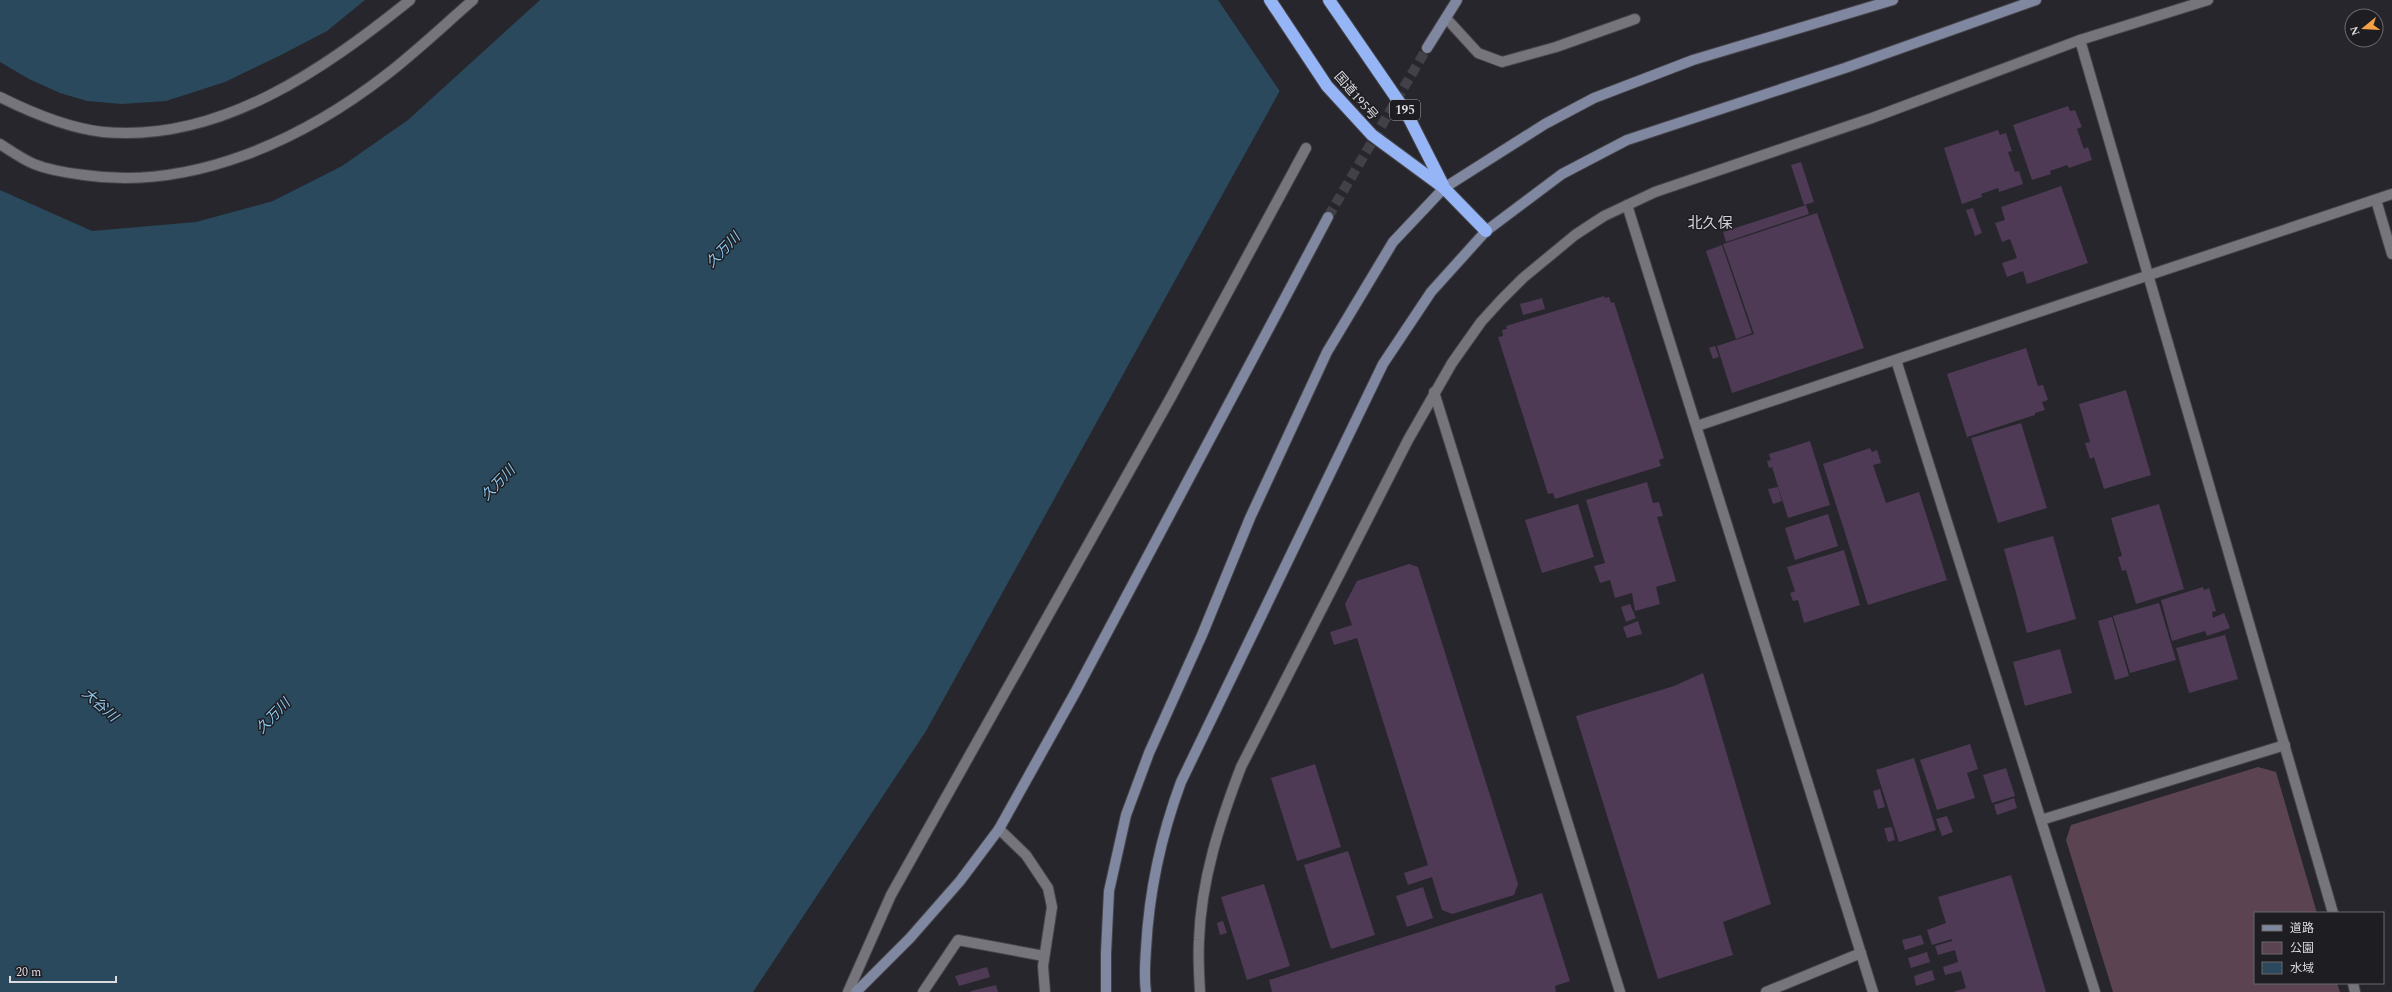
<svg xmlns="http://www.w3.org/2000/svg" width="2392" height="992" viewBox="0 0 2392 992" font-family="Spectral,'Noto Sans JP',serif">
  <rect width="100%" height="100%" fill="#27262c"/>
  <polygon fill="#5b4351" points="2258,767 2276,772 2317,913 2255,913 2255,983 2337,983 2340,992 2113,992 2066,840 2071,825"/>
  <g fill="#2a495d">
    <polygon points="0,0 365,0 327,31 283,54 225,82 166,101 122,104 87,101 60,93 29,79 0,62"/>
    <polygon points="540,0 1330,0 926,731 753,992 0,992 0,190 92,231 196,222 273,201 342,166 408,120"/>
  </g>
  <polygon fill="#27262c" points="1218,0 1332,0 1281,93"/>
  <g fill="#4e3a55">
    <polygon points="2068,106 2070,111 2075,110 2082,127 2077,129 2084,149 2088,147 2092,160 2069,168 2067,165 2050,171 2051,174 2032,180 2013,125"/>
    <polygon points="1998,130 2000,135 2006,133 2012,151 2008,152 2015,172 2019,171 2023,184 1999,192 1998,188 1981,194 1982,197 1962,204 1944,148"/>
    <polygon points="1801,162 1814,202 1804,205 1791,165"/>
    <polygon points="2061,186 2088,263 2027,284 2023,271 2007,277 2002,263 2017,258 2010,239 2002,242 1995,223 2005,220 2001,207"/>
    <polygon points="1806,205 1809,214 1726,242 1723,232"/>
    <polygon points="1973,208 1982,233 1975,236 1966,210"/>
    <polygon points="1817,213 1864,348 1732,393 1717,346 1754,334 1723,244"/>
    <polygon points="1722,245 1752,333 1736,339 1706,251"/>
    <polygon points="1604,296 1605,298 1609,297 1611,303 1614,302 1664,458 1659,460 1661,466 1555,499 1553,493 1548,494 1498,337 1503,336 1502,330 1507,329 1506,326"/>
    <polygon points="1542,298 1545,309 1523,315 1520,304"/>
    <polygon points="1715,346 1719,357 1713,359 1709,348"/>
    <polygon points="2026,348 2038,386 2043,385 2048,400 2042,402 2045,410 2035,413 2035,415 1967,437 1947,374"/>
    <polygon points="2126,390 2151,475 2104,489 2094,457 2090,459 2085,443 2090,442 2079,404"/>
    <polygon points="2021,423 2047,508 1998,523 1971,438"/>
    <polygon points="1810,441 1830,505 1788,518 1772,467 1769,468 1767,461 1771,460 1769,454"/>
    <polygon points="1870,448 1872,452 1877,450 1881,463 1873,465 1886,503 1919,492 1947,580 1868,605 1823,464"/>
    <polygon points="1647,482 1653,503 1659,502 1663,516 1657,517 1676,581 1656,587 1660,604 1635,611 1632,593 1615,598 1610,580 1600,583 1594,566 1605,563 1586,500"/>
    <polygon points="1778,487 1782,501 1773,504 1768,489"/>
    <polygon points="1578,504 1594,557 1542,573 1525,520"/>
    <polygon points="2159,504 2184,589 2136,604 2126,570 2122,571 2118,557 2122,556 2111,518"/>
    <polygon points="1828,514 1838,546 1795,560 1785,528"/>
    <polygon points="2053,536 2076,619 2027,633 2004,549"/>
    <polygon points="1844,550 1860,605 1804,623 1798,600 1793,601 1790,593 1795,591 1787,567"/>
    <polygon points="1409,564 1418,567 1518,884 1514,895 1452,914 1442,910 1432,877 1408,885 1404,873 1428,865 1357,638 1334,645 1330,632 1352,625 1345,604 1357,581"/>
    <polygon points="2203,587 2204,590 2209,588 2216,611 2212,612 2213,618 2224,613 2230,628 2207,636 2205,631 2172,641 2161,600"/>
    <polygon points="2159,603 2176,660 2130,673 2113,616"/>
    <polygon points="1630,604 1636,618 1626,622 1621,607"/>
    <polygon points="2112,617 2129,676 2115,680 2098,621"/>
    <polygon points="1638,621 1642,634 1627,638 1623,627"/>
    <polygon points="2225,635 2238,679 2189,693 2176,648"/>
    <polygon points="2060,649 2072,693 2025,706 2013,662"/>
    <polygon points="1703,673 1771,904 1723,922 1733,955 1658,979 1576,716 1674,686"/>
    <polygon points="1970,744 1978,769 1967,773 1975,798 1937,810 1920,760"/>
    <polygon points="1914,758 1936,830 1899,842 1876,770"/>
    <polygon points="1315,764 1341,847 1297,861 1271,778"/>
    <polygon points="2006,768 2015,796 1992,803 1983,775"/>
    <polygon points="1880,789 1885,807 1878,809 1873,791"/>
    <polygon points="2014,798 2017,808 1997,815 1994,805"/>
    <polygon points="1947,816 1953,832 1942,836 1936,819"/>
    <polygon points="1892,827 1895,840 1888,842 1884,828"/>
    <polygon points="1348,851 1375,935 1331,949 1304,865"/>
    <polygon points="2011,875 2046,992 1953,992 1966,988 1961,971 1945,975 1943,967 1958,962 1955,950 1938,955 1935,946 1952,941 1952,939 1932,945 1927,930 1946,923 1938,897"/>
    <polygon points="1264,884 1290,966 1247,980 1221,897"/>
    <polygon points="1423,887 1433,918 1407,927 1396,896"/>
    <polygon points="1542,893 1570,981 1555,986 1556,992 1272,992 1269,980"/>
    <polygon points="1223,921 1227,933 1220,935 1217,923"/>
    <polygon points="1921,935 1924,944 1905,950 1902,940"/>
    <polygon points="1927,952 1930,962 1911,968 1908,958"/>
    <polygon points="987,967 990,977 959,986 955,976"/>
    <polygon points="1932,970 1935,980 1916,986 1914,976"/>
    <polygon points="996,985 998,992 971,992 971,991"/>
  </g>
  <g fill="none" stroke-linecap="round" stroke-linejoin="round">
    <polyline stroke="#424147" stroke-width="10" stroke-dasharray="10 5" stroke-linecap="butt" points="1328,217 1427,48"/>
    <g stroke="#454449" stroke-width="12">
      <polyline id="lane" points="1446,18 1478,53 1502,62 1556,47 1635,19"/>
    </g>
    <g stroke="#454449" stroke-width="12">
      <g id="street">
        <polyline points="2080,40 2333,913"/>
        <path d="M0 97C32 113 67 128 103 132 220 143 324 69 410 0"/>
        <path d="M0 144C11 151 22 159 34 164 49 170 68 173 84 175 192 191 302 140 386 75 416 52 444 25 473 0"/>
        <polyline points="2376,200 2392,254"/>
        <polyline points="1627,205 1873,992"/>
        <polyline points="1896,360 2095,992"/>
        <polyline points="1434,392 1620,992"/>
        <polyline points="1697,426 2392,194"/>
        <polyline points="2041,820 2285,745"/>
        <polyline points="999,829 1026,855 1048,888 1052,907 1043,966 1045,992"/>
        <polyline points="2353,983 2355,992"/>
        <polyline points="848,992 891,895 1171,397 1306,148"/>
        <polyline points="923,992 958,940 1044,956"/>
        <path d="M1200 992C1199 975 1198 957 1199 940 1201 880 1220 822 1241 767L1408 440 1452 363 1481 322 1501 300 1523 278 1575 235 1604 216 1655 192 1872 118 2080 40 2208 0"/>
        <polyline points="1766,992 1861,953"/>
      </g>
    </g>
    <g stroke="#454449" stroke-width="12">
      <g id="secondary">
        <polyline points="1427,48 1457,0"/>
        <polyline points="856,992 910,938 960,881 999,829 1076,691 1328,217"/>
        <polyline points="1106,992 1106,953 1109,891 1126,815 1149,753 1202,635 1250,518 1327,352 1393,242 1444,188 1545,124 1594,98 1693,60 1893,0"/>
        <path d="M1146 992C1144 978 1145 963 1146 949 1149 891 1161 836 1181 782L1383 364 1431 292 1486 231 1562 174 1627 140 1845 68 2036 0"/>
      </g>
    </g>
    <g stroke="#454449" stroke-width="14">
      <g id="highway">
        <polyline points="1270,0 1327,86 1372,135 1444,188 1486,231"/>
        <polyline points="1329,0 1406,112 1443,185"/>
      </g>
    </g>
    <use href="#lane" stroke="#76757c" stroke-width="10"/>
    <use href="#street" stroke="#76757c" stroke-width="10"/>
    <use href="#secondary" stroke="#8088a1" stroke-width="10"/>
    <use href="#highway" stroke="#96b5f6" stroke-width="12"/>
  </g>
  <g text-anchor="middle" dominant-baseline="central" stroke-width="3" stroke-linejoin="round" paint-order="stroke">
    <rect fill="#1e1d22" stroke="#a2a1a6" stroke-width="1" x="1390" y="100" width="30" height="20" rx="3"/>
    <g font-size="12" font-weight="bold" fill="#dbdade">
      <text x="1405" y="110">195</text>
    </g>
    <g font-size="13" fill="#dbdade" stroke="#1e1d22">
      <text transform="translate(1356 96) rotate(49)">国道195号</text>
    </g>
    <g font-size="14" font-style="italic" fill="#8dc7ed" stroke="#1e1d22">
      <text transform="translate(723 250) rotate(-46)">久万川</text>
      <text transform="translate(498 483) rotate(-46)">久万川</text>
      <text transform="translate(100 705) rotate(41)">大谷川</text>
      <text transform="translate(273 716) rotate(-46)">久万川</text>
    </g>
    <g font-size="15" fill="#d2d1d9" stroke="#1e1d22">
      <text x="1710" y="223">北久保</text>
    </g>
  </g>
  <rect x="2254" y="912" width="130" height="72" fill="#1e1d22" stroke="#6a696d"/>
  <rect x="2262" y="925" width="20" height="6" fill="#8088a1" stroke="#6a696d"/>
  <text x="2290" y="932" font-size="12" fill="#dbdade">道路</text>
  <rect x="2262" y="942" width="20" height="12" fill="#5b4351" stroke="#6a696d"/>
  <text x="2290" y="952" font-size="12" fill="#dbdade">公園</text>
  <rect x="2262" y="962" width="20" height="12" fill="#2a495d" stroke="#6a696d"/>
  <text x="2290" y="972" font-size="12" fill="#dbdade">水域</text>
  <g transform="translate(2364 28) rotate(252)"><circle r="19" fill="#1e1d22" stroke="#6a696d"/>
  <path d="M0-3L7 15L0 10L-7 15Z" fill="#f5a246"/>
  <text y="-6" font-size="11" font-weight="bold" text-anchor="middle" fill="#dbdade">N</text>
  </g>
  <path d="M10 976v6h106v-6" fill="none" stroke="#dbdade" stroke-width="2"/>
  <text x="16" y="976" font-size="12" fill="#dbdade" stroke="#1e1d22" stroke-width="3" paint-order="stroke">20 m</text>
</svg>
